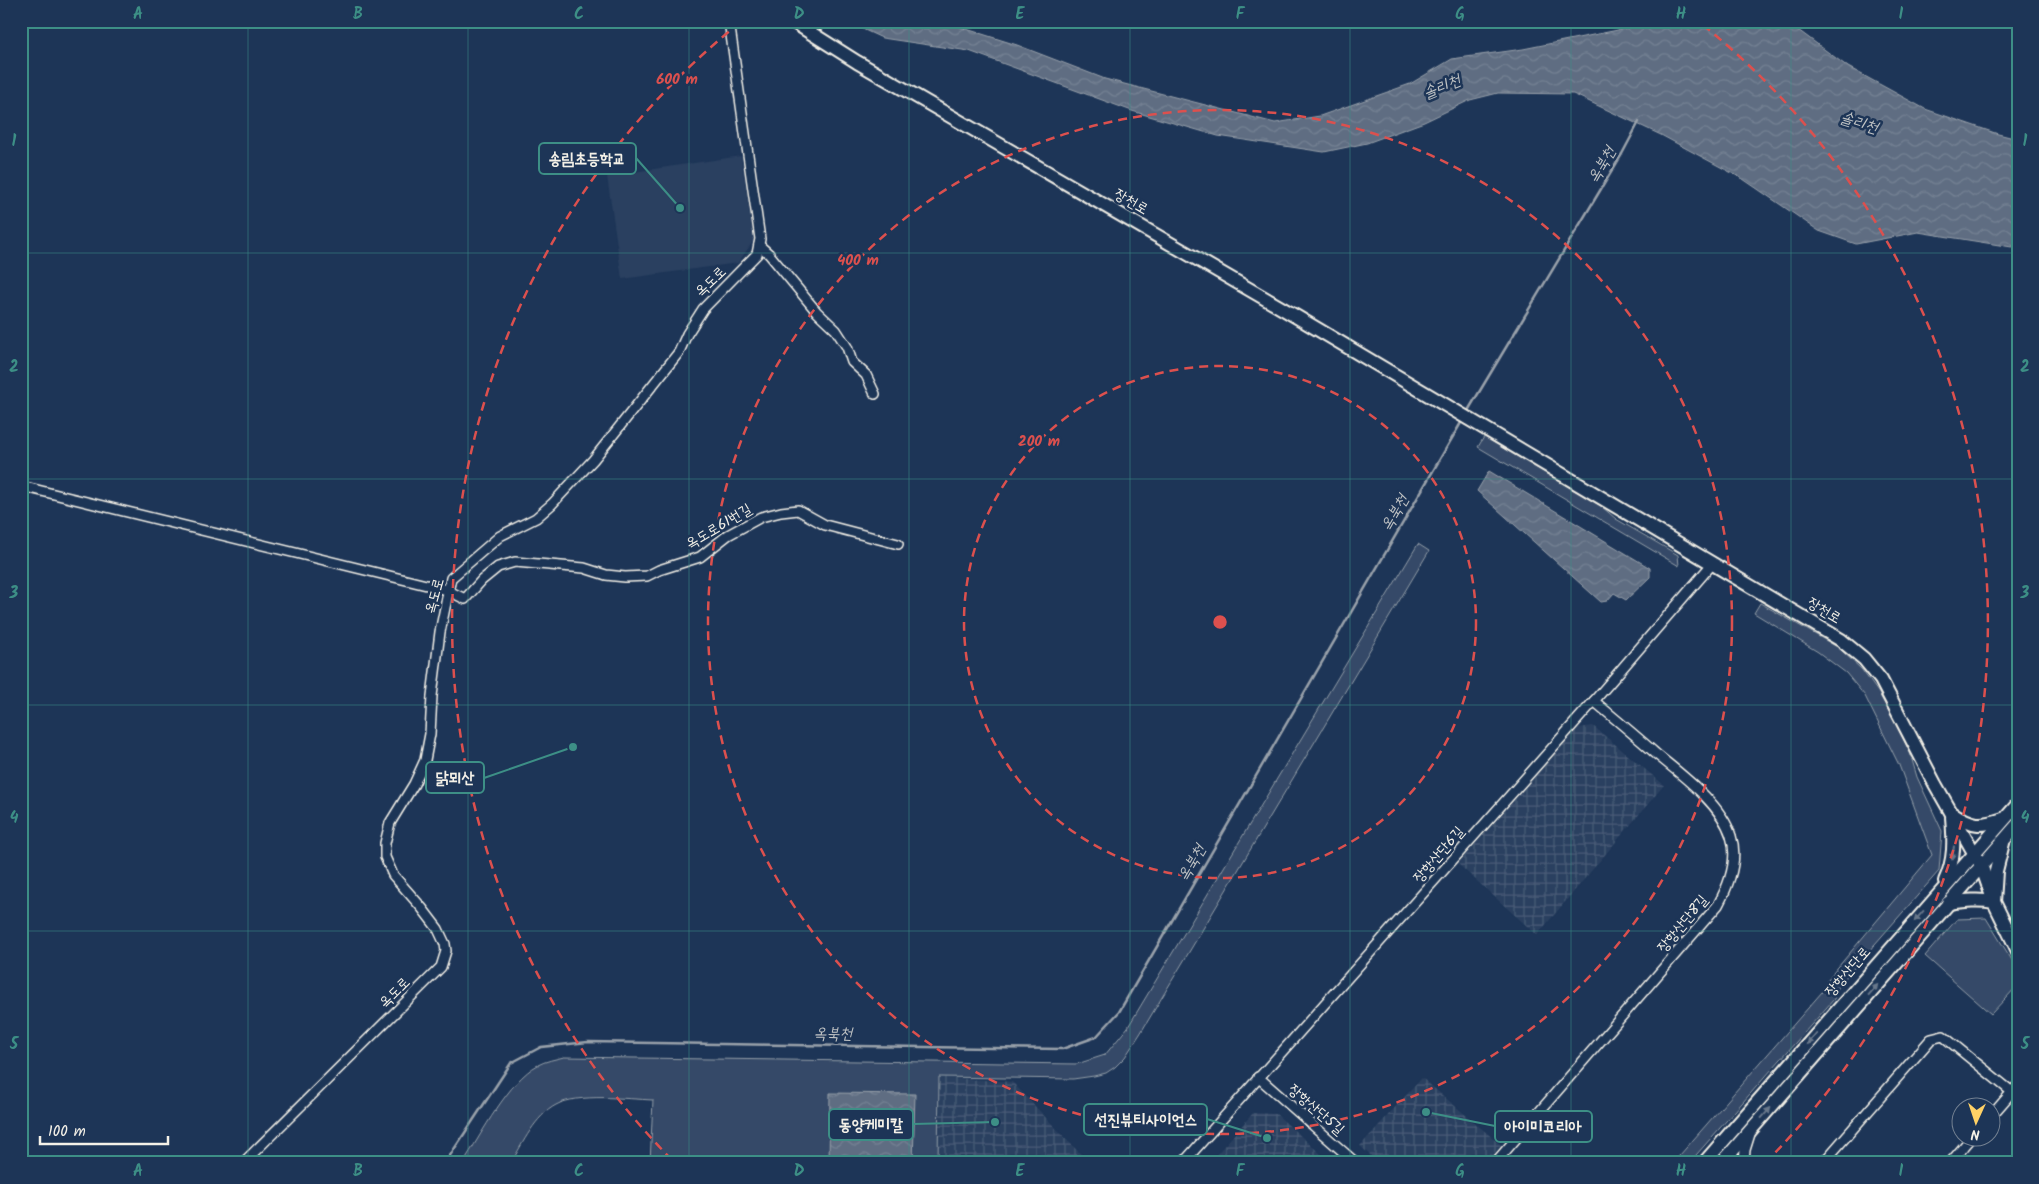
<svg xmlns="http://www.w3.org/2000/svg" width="2039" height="1184" viewBox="0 0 2039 1184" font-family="Kalam,'Poor Story',sans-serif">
  <defs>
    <pattern id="industrial-grid" width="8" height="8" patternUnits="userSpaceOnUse" patternTransform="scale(1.25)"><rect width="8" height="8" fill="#2a4060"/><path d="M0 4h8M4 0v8" fill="none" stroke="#4a5c77"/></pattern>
    <pattern id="water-waves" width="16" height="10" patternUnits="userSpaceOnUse" patternTransform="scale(1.25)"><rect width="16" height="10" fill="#5e6d82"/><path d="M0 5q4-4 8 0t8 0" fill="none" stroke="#768294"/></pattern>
  </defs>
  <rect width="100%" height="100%" fill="#1d3557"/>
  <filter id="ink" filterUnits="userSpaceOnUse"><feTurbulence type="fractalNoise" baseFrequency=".02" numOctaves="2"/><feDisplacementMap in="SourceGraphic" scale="10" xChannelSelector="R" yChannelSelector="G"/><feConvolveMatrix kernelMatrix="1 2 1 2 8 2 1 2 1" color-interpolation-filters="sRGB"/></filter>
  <g filter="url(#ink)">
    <polygon fill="#2a4060" points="741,156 754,240 738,263 622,279 607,176"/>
    <g fill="url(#industrial-grid)">
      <polygon points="1593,726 1664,785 1537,935 1458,864 1578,728"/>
      <polygon points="940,1077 1012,1082 1089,1163 938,1163"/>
      <polygon points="1422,1078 1501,1145 1486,1163 1379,1163 1360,1146"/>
      <polygon points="1253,1113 1276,1114 1331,1163 1209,1163"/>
    </g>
    <g fill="#354a67" stroke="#949ea8">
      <polygon points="1484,437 1601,506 1616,519 1678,555 1679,566 1478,447"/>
      <path d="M1418 544 1429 551 1140 1034 1125 1057 1115 1067 1106 1073 1094 1076 1073 1079 939 1077 938 1163H650L653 1100C628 1099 577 1093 556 1105 535 1116 523 1143 511 1163H463C481 1135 509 1080 538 1065 545 1061 556 1059 564 1057L1077 1064 1105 1055 1128 1027Z"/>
      <polygon points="1760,603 1839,648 1862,670 1878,692 1897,726 1910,753 1917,777 1942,831 1939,871 1839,985 1834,999 1689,1163 1673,1163 1822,992 1828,979 1932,855 1899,765 1865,696 1846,673 1818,652 1754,613"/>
      <polygon points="1986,918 2018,970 2018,985 1991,1014 1925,956 1957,919"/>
    </g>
    <g fill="url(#water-waves)" stroke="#9aa2ab">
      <polygon points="845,21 941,21 1017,45 1105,79 1275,123 1320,116 1410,84 1452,59 1523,49 1663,21 1786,21 1848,67 1925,109 1998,134 2018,139 2018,248 1918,232 1856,244 1819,231 1743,179 1661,135 1573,94 1498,93 1470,100 1424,122 1367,143 1324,152 1218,136 1132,111 969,51 882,38"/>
      <polygon points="1489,471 1650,568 1650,577 1626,600 1614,593 1607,601 1601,602 1477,491"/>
      <polygon points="830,1093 915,1094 913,1163 829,1163"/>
    </g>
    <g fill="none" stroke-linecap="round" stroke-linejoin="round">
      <g stroke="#9aa2ab" stroke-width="2.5">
        <polyline points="1466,414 1622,154 1639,122"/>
        <polyline points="445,1163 511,1063 541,1047 588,1042 1062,1049 1096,1037 1119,1012 1462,421"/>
      </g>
      <g stroke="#f4f1e8" stroke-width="12">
        <g id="street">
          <polyline points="759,245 769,254 817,312 836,330 847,347 852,362 866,375 875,394"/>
          <polyline points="21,486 447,590 465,599 482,580 498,567 515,562 584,568 606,575 625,577 647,576 659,570 700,557 728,535 761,517 781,512 798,510 825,525 898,544"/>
          <polyline points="1258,1077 1356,1163"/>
          <polyline points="1992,1115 2018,1085"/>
          <polyline points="243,1163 441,967 446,951 445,944 438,929 422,908 393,875 385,857 385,843 390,823 414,784 425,760 430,734 432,696 440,632 451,578 500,536 536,518 552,504 593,460 679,352 687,334 703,309 757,254 760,239 729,21"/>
          <polyline points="1183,1163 1594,701 1713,563"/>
          <path d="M1495 1163 1718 905C1729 885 1739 860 1731 836 1721 803 1680 774 1655 753 1635 735 1614 718 1594 701"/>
          <polyline points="1744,1163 1745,1150 1750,1134"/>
          <polyline points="1823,1163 1931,1039 1943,1036 2012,1092"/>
          <polyline points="1950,1163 1973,1136"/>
        </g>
      </g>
      <g stroke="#f4f1e8" stroke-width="16">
        <g id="secondary">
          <polyline points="792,21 857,62 1297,317 1841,640 1864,659 1881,680 1935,784 1981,865 1994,902 2018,951"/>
          <path d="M1952 813C1973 826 1980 827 2003 819"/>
          <path d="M1945 881C1955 860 1954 840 1952 817"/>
          <path d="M1948 903C1964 901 1978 899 1994 902L1996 871 2003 843"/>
          <polyline points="1704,1163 2018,804"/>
          <polyline points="1722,1163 2018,824"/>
        </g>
      </g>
      <use href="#street" stroke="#1d3557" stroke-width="9"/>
      <use href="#secondary" stroke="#1d3557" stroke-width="12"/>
    </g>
    <defs><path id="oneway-solid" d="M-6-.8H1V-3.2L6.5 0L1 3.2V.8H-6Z" transform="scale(1.25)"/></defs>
    <g fill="#68778a">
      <use href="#oneway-solid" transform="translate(1953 853) rotate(98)"/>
      <use href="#oneway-solid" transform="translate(1919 916) rotate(131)"/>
      <use href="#oneway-solid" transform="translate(1873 990) rotate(-49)"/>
      <use href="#oneway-solid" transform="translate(1812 1039) rotate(131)"/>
      <use href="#oneway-solid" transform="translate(1766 1113) rotate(-49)"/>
    </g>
  </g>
  <path fill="none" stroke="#3d8f86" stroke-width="1" stroke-opacity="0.55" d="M248 21V1163M468 21V1163M689 21V1163M909 21V1163M1130 21V1163M1350 21V1163M1571 21V1163M1791 21V1163M21 253H2018M21 479H2018M21 705H2018M21 931H2018"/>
  <g fill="none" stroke="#dc504e" stroke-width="2.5" stroke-dasharray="9 6">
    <circle cx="1220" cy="622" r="256"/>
    <circle cx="1220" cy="622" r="512"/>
    <path d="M672 1160A768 768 0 0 1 737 25M1703 25A768 768 0 0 1 1768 1160"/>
  </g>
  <g text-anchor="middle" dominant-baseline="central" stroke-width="5" stroke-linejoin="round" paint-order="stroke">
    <g font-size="15" fill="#f4f1e8" stroke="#1d3557">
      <text transform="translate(1131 202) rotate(30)">장천로</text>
      <text transform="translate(711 282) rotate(-44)">옥도로</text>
      <text transform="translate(719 527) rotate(-31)">옥도로61번길</text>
      <text transform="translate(435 596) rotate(-75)">옥도로</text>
      <text transform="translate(1824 611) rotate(31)">장천로</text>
      <text transform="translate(1439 855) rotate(-49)">장항산단6길</text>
      <text transform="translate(1683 924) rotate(-50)">장항산단8길</text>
      <text transform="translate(1848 972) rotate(-49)">장항산단로</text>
      <text transform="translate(395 993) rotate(-45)">옥도로</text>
      <text transform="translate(1316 1110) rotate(41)">장항산단5길</text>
    </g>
    <g font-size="16" font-style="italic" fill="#c0c3c4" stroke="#1d3557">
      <text transform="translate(1442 87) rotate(-23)">솔리천</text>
      <text transform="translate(1859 123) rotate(17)">솔리천</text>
      <text transform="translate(1602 165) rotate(-60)">옥북천</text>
      <text transform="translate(1395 513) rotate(-60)">옥북천</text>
      <text transform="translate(1192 863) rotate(-60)">옥북천</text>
      <text transform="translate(833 1034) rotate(1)">옥북천</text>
    </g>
  </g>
  <circle cx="1220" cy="622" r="8" fill="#dc504e" stroke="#1d3557" stroke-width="2.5"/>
  <g font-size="15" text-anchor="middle" font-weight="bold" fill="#dc504e" stroke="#1d3557" stroke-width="5" stroke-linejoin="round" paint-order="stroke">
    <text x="677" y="84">600 m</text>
    <text x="858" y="265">400 m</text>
    <text x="1039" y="446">200 m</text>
  </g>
  <path fill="none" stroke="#3d8f86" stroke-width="2" d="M680 208L636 158M573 747L484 778M1267 1138L1207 1119M995 1122L913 1124M1426 1112L1495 1126"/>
  <g fill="#3d8f86" stroke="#1d3557" stroke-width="2">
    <circle cx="680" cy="208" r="5"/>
    <circle cx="573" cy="747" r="5"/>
    <circle cx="1267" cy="1138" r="5"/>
    <circle cx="995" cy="1122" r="5"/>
    <circle cx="1426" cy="1112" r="5"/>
  </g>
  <g fill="#1d3557" stroke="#3d8f86" stroke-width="2">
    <rect x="539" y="143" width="97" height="31" rx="5"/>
    <rect x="426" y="762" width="58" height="31" rx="5"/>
    <rect x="1084" y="1104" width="123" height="31" rx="5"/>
    <rect x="829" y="1109" width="84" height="31" rx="5"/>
    <rect x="1495" y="1111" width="97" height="31" rx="5"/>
  </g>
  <g font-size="16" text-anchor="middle" font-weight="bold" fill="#f4f1e8">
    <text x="587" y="164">송림초등학교</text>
    <text x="455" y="783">닭뫼산</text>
    <text x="1146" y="1125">선진뷰티사이언스</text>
    <text x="871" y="1130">동양케미칼</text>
    <text x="1543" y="1132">아이미코리아</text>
  </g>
  <rect width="2039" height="1184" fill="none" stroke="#1d3557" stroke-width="55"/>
  <g transform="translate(1976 1122) rotate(183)"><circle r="24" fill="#1d3557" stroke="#738091"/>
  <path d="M0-4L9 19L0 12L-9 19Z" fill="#ffd166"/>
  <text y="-8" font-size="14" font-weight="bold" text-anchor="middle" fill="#f4f1e8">N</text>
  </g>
  <path d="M40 1136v8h128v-8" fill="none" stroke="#f4f1e8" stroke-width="2.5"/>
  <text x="48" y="1136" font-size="15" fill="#f4f1e8" stroke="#1d3557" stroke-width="4" paint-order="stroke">100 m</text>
  <rect x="28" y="28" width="1984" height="1128" fill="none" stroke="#3d8f86" stroke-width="2"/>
  <g font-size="16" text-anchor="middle" font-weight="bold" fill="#3d8f86">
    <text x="138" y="19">A</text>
    <text x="358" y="19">B</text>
    <text x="579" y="19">C</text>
    <text x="799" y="19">D</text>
    <text x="1020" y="19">E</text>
    <text x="1240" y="19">F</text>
    <text x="1460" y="19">G</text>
    <text x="1681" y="19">H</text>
    <text x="1901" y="19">I</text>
    <text x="14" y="146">1</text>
    <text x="2025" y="146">1</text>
    <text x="14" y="372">2</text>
    <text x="2025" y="372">2</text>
    <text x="14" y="598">3</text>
    <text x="2025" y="598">3</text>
    <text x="14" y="823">4</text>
    <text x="2025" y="823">4</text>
    <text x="14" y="1049">5</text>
    <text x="2025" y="1049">5</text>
    <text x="138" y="1176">A</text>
    <text x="358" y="1176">B</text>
    <text x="579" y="1176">C</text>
    <text x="799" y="1176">D</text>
    <text x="1020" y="1176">E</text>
    <text x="1240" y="1176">F</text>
    <text x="1460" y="1176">G</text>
    <text x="1681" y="1176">H</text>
    <text x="1901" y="1176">I</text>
  </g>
</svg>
